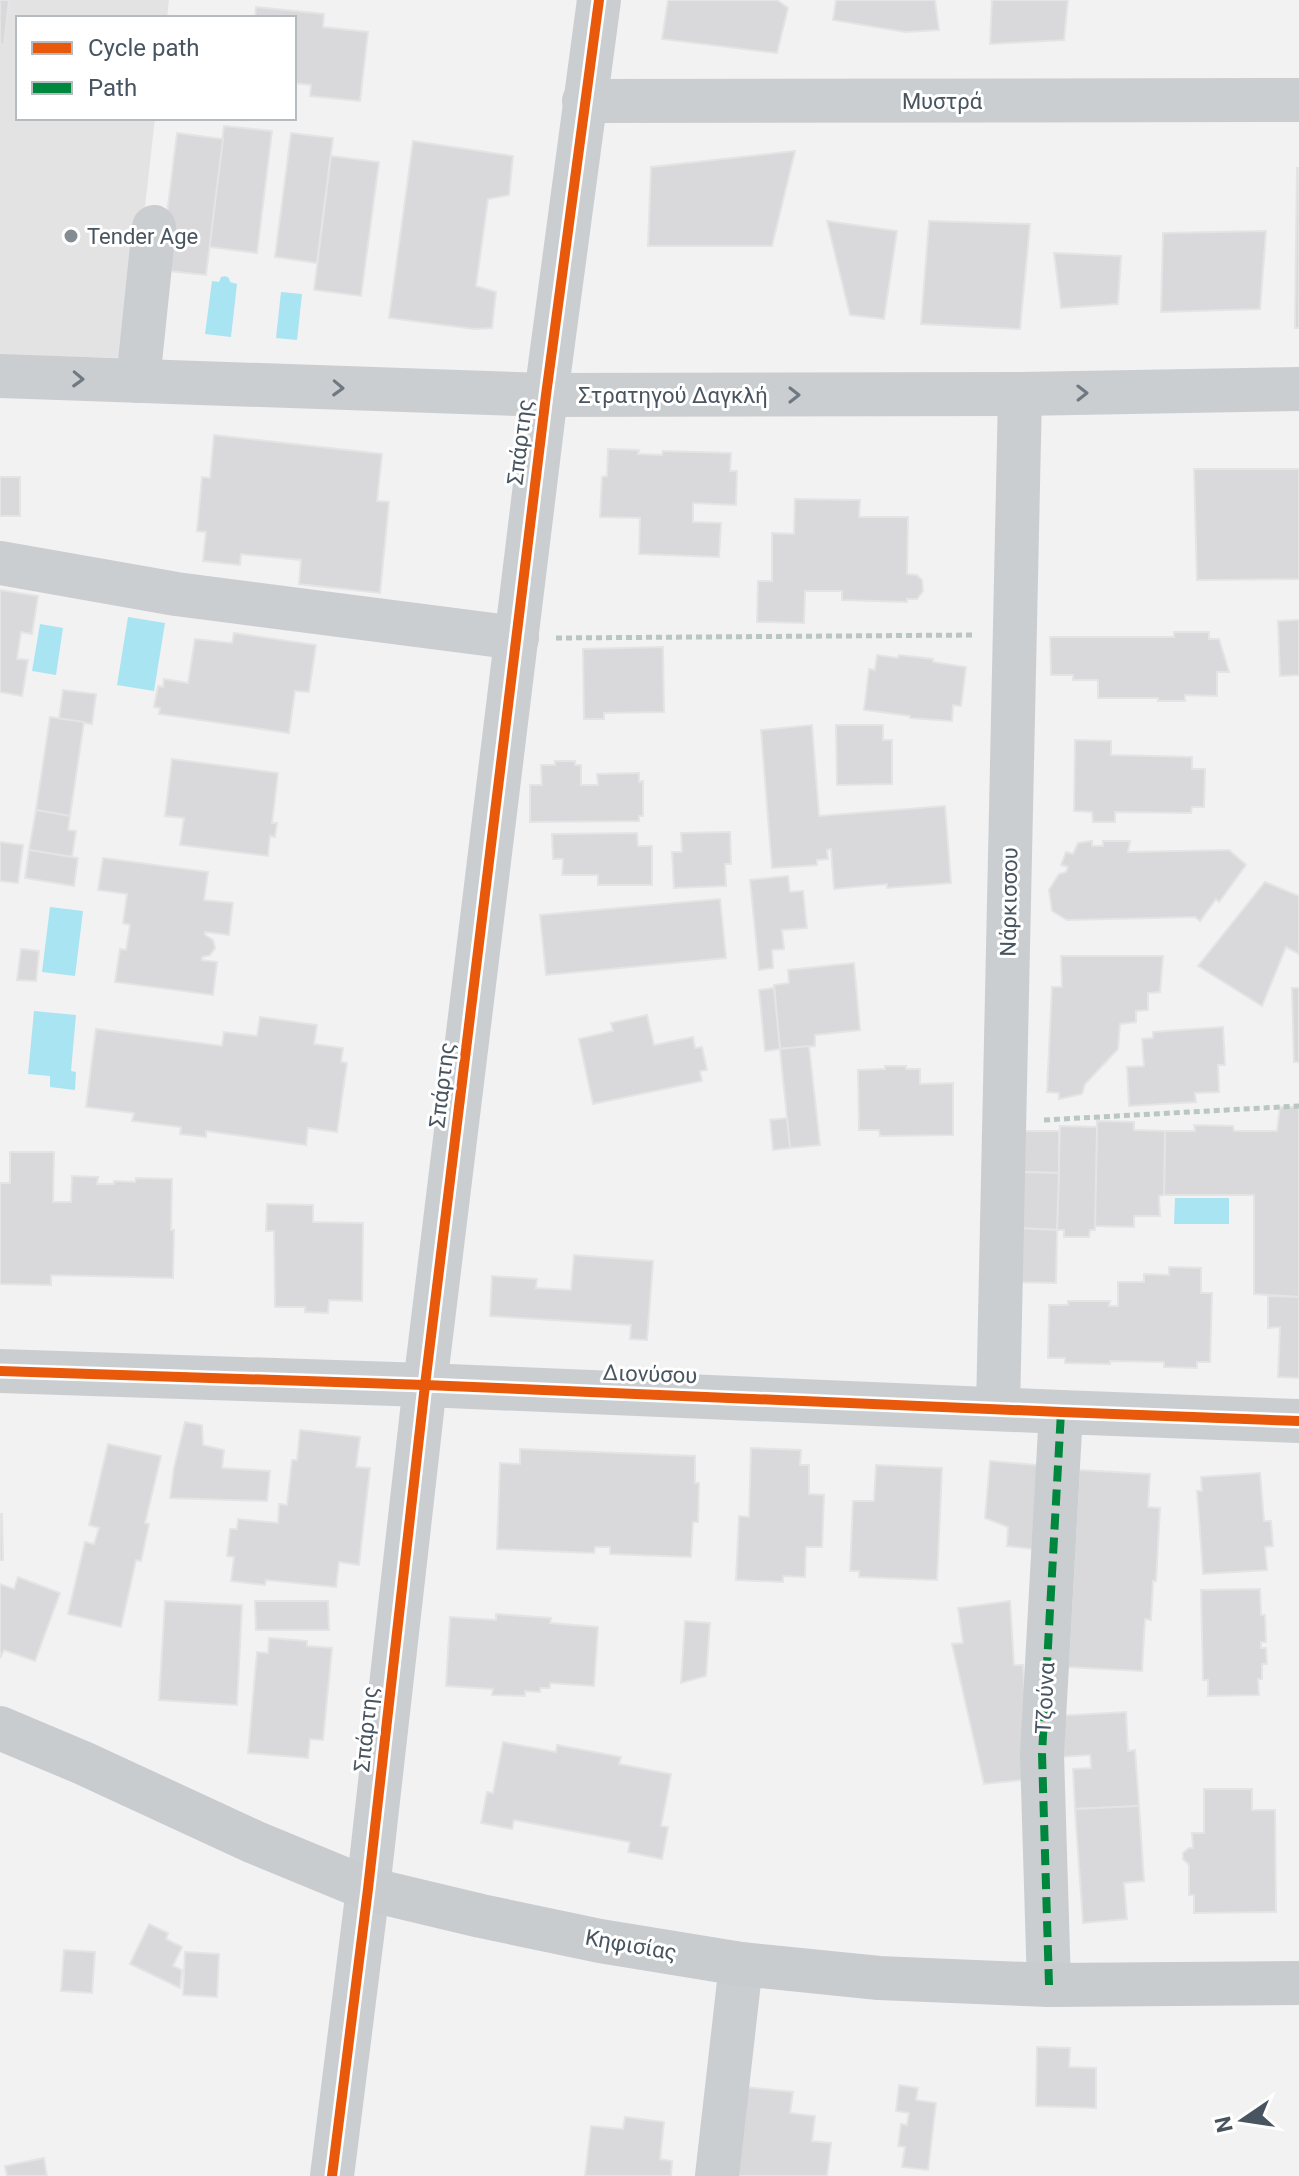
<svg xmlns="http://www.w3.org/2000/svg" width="1299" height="2176" viewBox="0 0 1299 2176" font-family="Roboto,sans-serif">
  <rect width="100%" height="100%" fill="#f3f2f2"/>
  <polygon fill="#e4e3e4" points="0,0 169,0 167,18 18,18 18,118 155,118 128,358 0,355"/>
  <g fill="#a9e4f2">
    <polygon points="225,276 229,278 230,282 237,284 231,337 205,334 212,281 219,282 221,277"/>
    <polygon points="281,292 302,294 297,340 276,338"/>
    <polygon points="128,617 165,623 154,691 117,685"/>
    <polygon points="40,624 63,628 56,675 32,671"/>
    <polygon points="50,907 83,911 75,976 42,972"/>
    <polygon points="34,1011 76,1015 71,1071 76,1072 75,1090 50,1087 50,1076 28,1074"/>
    <polygon points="1175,1198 1229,1198 1229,1224 1174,1224"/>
  </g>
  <g fill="#d9d9db" stroke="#e4e4e5" stroke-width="2">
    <polygon points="0,0 9,0 4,45 0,44"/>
    <polygon points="668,0 777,0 788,8 777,53 662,39"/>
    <polygon points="836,0 935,0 939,30 905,32 833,20"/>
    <polygon points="992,0 1068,0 1064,40 990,44"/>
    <polygon points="256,7 324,14 323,27 368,32 360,101 310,96 311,85 294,83 294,18 255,18"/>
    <polygon points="224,126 272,131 257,253 209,247"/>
    <polygon points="177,133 223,139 206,275 160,270"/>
    <polygon points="291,133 333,138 317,263 275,257"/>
    <polygon points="413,141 513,156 509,195 488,199 476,286 496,292 492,328 474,329 389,318"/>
    <polygon points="795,151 772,246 648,246 651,167"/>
    <polygon points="331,156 379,162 361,296 314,290"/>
    <polygon points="1297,168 1299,168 1299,328 1295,328"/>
    <polygon points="827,221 897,231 884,319 850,315"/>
    <polygon points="929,221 1030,224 1020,329 921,324"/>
    <polygon points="1266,231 1260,309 1161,312 1163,233"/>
    <polygon points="1054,253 1121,256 1118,304 1061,308"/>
    <polygon points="214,435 382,454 377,501 389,502 380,593 299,584 301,560 241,554 240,565 203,561 206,532 197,531 202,477 210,478"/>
    <polygon points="608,449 639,450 638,454 662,455 663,451 731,453 730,471 737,471 736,505 693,503 693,522 721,523 719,557 639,554 640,518 600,517 602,477 607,476"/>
    <polygon points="1194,469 1299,469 1299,579 1197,580"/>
    <rect x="0" y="477" width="20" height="39"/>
    <polygon points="795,499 860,500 859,517 908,517 907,574 917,575 922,580 923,591 917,599 907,599 907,602 842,600 842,591 805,591 804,623 757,622 758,581 772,581 772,533 794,534"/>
    <polygon points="0,590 38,596 32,634 21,632 17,659 28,660 22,696 0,692"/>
    <polygon points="1299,620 1299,675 1280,676 1278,621"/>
    <polygon points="1174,632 1209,632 1209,639 1219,639 1229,672 1217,672 1217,696 1185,695 1185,701 1158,701 1158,698 1098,698 1098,680 1073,680 1073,675 1051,675 1050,637 1174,637"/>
    <polygon points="234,633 316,645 309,692 295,691 289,733 159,714 160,708 154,707 158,686 163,687 164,679 188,683 195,639 232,643"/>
    <polygon points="663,647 664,712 604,713 604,719 584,719 583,649"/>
    <polygon points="877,655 898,658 899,655 933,659 933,662 966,667 961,706 953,705 952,721 910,718 910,716 864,710 869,669 875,670"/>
    <polygon points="63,690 96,694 92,724 59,719"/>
    <polygon points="50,717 84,722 70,816 36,810"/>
    <polygon points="812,725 819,816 945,806 951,883 887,888 887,884 834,889 831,849 827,850 828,859 817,860 817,865 772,868 761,730"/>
    <polygon points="836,725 883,725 883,740 892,740 892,784 837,785"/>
    <polygon points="1075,740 1111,741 1111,755 1192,757 1192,769 1205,769 1204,807 1192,807 1191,813 1115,812 1115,822 1093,822 1092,812 1074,811"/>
    <polygon points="172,759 278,773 272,823 277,823 275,837 270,836 268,856 180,845 184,818 165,816"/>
    <polygon points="555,761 575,761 575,765 581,765 581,785 598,785 597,774 639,773 639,782 643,781 643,816 639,816 639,821 530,822 530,785 542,785 541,765 555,765"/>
    <polygon points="36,810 70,816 68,830 76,831 72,857 29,850"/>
    <polygon points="730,832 731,864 725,864 726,886 674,888 672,852 682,852 681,833"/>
    <polygon points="637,833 638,846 652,846 652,885 598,885 598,875 562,875 563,859 553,859 552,834"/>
    <polygon points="1092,841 1092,846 1103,846 1103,841 1130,841 1128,852 1229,850 1246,865 1219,902 1216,899 1200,921 1195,917 1067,920 1052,911 1049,890 1059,874 1066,872 1068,867 1061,865 1066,852 1073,854 1078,843"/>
    <polygon points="0,842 23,845 18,883 0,881"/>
    <polygon points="29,850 78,858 74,886 25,878"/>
    <polygon points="103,858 208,872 204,900 233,903 229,935 205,932 205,935 213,940 215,948 210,955 202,957 202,960 217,962 213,995 115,982 120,949 126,950 130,925 123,923 127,894 98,890"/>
    <polygon points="788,876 790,892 803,891 807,928 782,930 784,949 772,950 773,968 759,970 750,880"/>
    <polygon points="1265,882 1299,896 1299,954 1286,947 1262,1006 1198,966"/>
    <polygon points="720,899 726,958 546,975 540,915"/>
    <polygon points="21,949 39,951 36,981 17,980"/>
    <polygon points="1061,956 1163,956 1160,992 1148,993 1148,1010 1136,1011 1136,1022 1120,1024 1118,1049 1085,1084 1082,1094 1059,1099 1059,1093 1047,1092 1052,987 1062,987"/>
    <polygon points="854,963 860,1030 815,1035 815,1046 780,1049 774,985 789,983 788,970"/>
    <polygon points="774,988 780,1049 765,1051 759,990"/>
    <polygon points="1292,988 1299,988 1299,1062 1294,1062"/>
    <polygon points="647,1015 654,1045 693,1037 695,1048 702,1047 707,1070 700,1071 702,1081 593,1104 579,1039 613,1031 611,1023"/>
    <polygon points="260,1017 317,1025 314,1044 343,1048 341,1062 347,1063 337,1132 308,1128 306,1145 206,1131 206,1137 180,1134 181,1127 132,1121 134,1113 86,1107 96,1029 222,1046 224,1032 257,1036"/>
    <polygon points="1223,1027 1225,1065 1218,1065 1219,1092 1195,1093 1196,1102 1129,1106 1127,1067 1144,1066 1142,1039 1153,1038 1153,1032"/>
    <polygon points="809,1046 820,1145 790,1148 780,1049"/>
    <polygon points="885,1066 906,1066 906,1069 920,1069 920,1084 953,1083 953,1135 880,1136 879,1130 859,1130 858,1070 885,1069"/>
    <polygon points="1280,1107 1299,1107 1299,1297 1254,1294 1254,1195 1164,1195 1165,1131 1195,1131 1194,1125 1233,1126 1234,1131 1277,1131"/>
    <polygon points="787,1118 790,1148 773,1150 770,1120"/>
    <polygon points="1097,1121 1134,1122 1134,1130 1165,1131 1164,1195 1159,1196 1160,1216 1134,1216 1134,1227 1094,1226"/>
    <polygon points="1060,1126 1097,1127 1095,1230 1090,1230 1089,1237 1064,1237 1064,1230 1057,1230"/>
    <polygon points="1014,1131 1059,1131 1059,1173 1014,1172"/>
    <polygon points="10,1152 54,1152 53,1202 71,1202 72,1176 98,1177 97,1184 114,1184 114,1181 135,1182 136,1178 172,1179 171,1230 174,1230 173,1278 51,1275 51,1285 0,1284 0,1183 10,1183"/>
    <polygon points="1021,1172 1059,1173 1057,1230 1020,1228"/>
    <polygon points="267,1204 313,1205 313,1222 363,1223 362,1301 329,1300 328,1313 305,1312 305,1307 275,1307 274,1231 266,1231"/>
    <polygon points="1015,1228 1057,1230 1056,1283 1014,1282"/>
    <polygon points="574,1255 653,1261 647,1340 630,1339 631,1325 490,1316 492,1276 537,1279 536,1288 571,1290"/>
    <polygon points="1169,1267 1201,1268 1201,1293 1212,1293 1210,1362 1197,1362 1197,1368 1164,1367 1164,1362 1110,1361 1110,1364 1065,1363 1065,1358 1048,1358 1049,1305 1068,1305 1068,1301 1110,1301 1109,1306 1118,1306 1118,1282 1144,1282 1144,1274 1169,1275"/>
    <polygon points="1268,1296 1299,1297 1299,1378 1278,1377 1280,1327 1268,1328"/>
    <polygon points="185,1422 202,1425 203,1445 224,1450 222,1468 270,1471 267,1501 170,1498 174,1468"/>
    <polygon points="300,1430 360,1437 356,1467 370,1468 359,1565 339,1562 336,1587 266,1580 265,1585 231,1581 234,1557 227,1556 230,1529 237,1529 238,1519 278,1523 279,1504 287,1505 292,1460 297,1460"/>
    <polygon points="108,1444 161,1456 145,1523 149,1524 141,1561 136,1560 121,1627 68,1614 85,1542 94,1544 99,1528 89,1525"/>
    <polygon points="751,1448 801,1450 800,1465 809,1465 809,1494 824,1495 822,1547 806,1547 805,1577 783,1576 783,1582 736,1580 739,1516 749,1517"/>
    <polygon points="520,1449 695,1456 695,1483 699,1483 698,1522 693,1522 691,1557 610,1554 610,1547 595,1547 594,1553 497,1549 500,1463 520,1464"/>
    <polygon points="990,1461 1048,1466 1040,1550 1007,1546 1008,1527 985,1518"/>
    <polygon points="876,1465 942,1468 937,1580 859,1577 859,1571 850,1571 853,1501 874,1501"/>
    <polygon points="1079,1470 1150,1474 1148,1507 1160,1508 1156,1581 1153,1581 1151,1620 1145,1619 1142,1671 1068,1667"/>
    <polygon points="1260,1473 1264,1521 1271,1521 1273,1546 1265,1547 1267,1570 1203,1574 1197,1491 1202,1491 1201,1477"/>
    <polygon points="0,1514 2,1514 3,1560 0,1560"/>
    <polygon points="18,1577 60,1593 35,1661 4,1650 0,1658 0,1584 14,1589"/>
    <polygon points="1260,1589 1261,1615 1265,1615 1266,1642 1261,1642 1261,1648 1266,1648 1267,1664 1262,1664 1262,1679 1258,1679 1259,1695 1208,1696 1208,1680 1203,1680 1201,1590"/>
    <polygon points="165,1601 242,1605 237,1705 159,1700"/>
    <polygon points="255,1601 328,1601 329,1630 256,1630"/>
    <polygon points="1010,1601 1014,1665 1023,1665 1031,1779 984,1784 952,1644 963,1643 958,1608"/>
    <polygon points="496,1614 551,1618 550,1623 598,1627 594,1686 550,1683 550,1688 540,1688 540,1692 525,1691 525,1696 492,1695 493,1689 446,1686 450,1617 496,1620"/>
    <polygon points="685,1621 710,1623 706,1676 681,1683"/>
    <polygon points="269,1638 307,1641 307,1646 332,1648 323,1740 310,1739 308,1758 248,1753 257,1652 268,1653"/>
    <polygon points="1126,1712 1128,1751 1135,1750 1139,1806 1075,1809 1073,1769 1091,1768 1090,1755 1058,1757 1055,1716"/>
    <polygon points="503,1742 556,1752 557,1745 621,1757 619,1764 671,1774 661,1826 668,1827 662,1859 628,1852 630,1842 514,1820 512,1829 481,1823 487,1792 493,1793"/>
    <polygon points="1204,1789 1252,1789 1252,1810 1275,1810 1276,1912 1194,1913 1194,1895 1189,1895 1189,1865 1183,1859 1183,1853 1189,1848 1193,1848 1192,1833 1204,1833"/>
    <polygon points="1139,1806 1144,1881 1124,1883 1127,1919 1083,1923 1075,1809"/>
    <polygon points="149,1924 168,1933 166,1939 182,1947 173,1966 182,1970 180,1988 130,1964"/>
    <polygon points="64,1950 95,1952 92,1993 61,1991"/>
    <polygon points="185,1952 219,1954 217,1997 183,1995"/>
    <polygon points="1037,2047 1070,2048 1069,2067 1096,2068 1096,2108 1036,2106"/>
    <polygon points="899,2085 918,2088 916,2100 936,2103 928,2170 902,2167 905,2147 898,2146 901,2124 907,2125 909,2113 896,2111"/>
    <polygon points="746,2087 793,2092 790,2113 815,2116 812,2141 831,2143 827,2176 736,2176"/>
    <polygon points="625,2117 664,2122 660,2159 672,2161 671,2176 585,2176 591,2126 623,2129"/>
    <polygon points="44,2158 47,2176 7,2176 5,2166"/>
  </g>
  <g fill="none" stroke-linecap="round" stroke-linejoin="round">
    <g stroke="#b9c6c2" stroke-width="5" stroke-dasharray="6 4" stroke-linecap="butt">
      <polyline points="556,638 974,635"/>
      <polyline points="1044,1120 1299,1106"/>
    </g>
    <g stroke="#cbced1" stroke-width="44">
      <polyline points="584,101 1299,100"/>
      <polyline points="0,376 546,395 1020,394 1299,389"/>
      <polyline points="138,381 154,227"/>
      <polyline points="0,563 176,594 517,638"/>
      <polyline points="0,1371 425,1385 1061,1412 1299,1421"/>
      <polyline points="998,1409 1020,394"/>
      <polyline points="1049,1985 1042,1754 1061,1412"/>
      <polyline points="332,2176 368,1889 425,1385 546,395 599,0"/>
      <polyline points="717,2176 741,1964"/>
    </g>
    <polyline stroke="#c8cccf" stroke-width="44" points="0,1728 83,1763 254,1842 368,1889 481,1916 600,1941 741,1964 879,1978 1049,1985 1299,1983"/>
    <polyline stroke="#00873e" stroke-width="8" stroke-dasharray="16 8" stroke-linecap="butt" points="1049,1985 1042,1754 1061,1412"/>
    <g stroke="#fff" stroke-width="15">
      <g id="cycleway">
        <polyline points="0,1371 425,1385 1061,1412 1299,1421"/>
        <polyline points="332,2176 368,1889 425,1385 546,395 599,0"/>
      </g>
    </g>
    <use href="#cycleway" stroke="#e8590c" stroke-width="10"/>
  </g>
  <defs><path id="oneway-chevron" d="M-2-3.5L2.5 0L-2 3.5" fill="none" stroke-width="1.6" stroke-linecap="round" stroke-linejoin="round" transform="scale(2)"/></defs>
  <g stroke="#6f7982">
    <use href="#oneway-chevron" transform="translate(78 379) rotate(2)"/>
    <use href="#oneway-chevron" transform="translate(338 388) rotate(2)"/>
    <use href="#oneway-chevron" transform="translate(1082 393) rotate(-1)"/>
    <use href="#oneway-chevron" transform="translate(794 395)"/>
  </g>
  <circle fill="#848c93" stroke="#fff" stroke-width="3" cx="71" cy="236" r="8"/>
  <g text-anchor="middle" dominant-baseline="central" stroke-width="6" stroke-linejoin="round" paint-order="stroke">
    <g font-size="22" fill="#485560" stroke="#fff">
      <text x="942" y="101">Μυστρά</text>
      <text x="673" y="395">Στρατηγού Δαγκλή</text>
      <text transform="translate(520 442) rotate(-83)">Σπάρτης</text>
      <text transform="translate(1009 902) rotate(-89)">Νάρκισσου</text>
      <text transform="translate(442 1085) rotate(-83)">Σπάρτης</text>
      <text transform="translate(650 1374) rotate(2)">Διονύσου</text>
      <text transform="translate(1045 1698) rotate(-87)">Τζούνα</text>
      <text transform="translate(366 1729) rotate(-84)">Σπάρτης</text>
      <text transform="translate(631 1945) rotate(10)">Κηφισίας</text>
    </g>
    <g font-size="22" fill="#485560" stroke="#fff" text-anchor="start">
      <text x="87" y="236">Tender Age</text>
    </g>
  </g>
  <rect x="16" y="16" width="280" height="104" fill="#ffffff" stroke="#b6bbbf" stroke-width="2"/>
  <rect x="32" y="42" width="40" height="12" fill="#e8590c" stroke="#b6bbbf" stroke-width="2"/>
  <text x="88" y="56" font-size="24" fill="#485560">Cycle path</text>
  <rect x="32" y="82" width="40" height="12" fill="#00873e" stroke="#b6bbbf" stroke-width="2"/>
  <text x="88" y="96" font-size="24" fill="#485560">Path</text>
  <g transform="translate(1243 2120) rotate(257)" stroke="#ffffff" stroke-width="6" paint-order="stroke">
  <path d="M0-6L14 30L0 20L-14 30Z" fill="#485560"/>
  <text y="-12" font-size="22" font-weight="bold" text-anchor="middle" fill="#485560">N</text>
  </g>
</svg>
